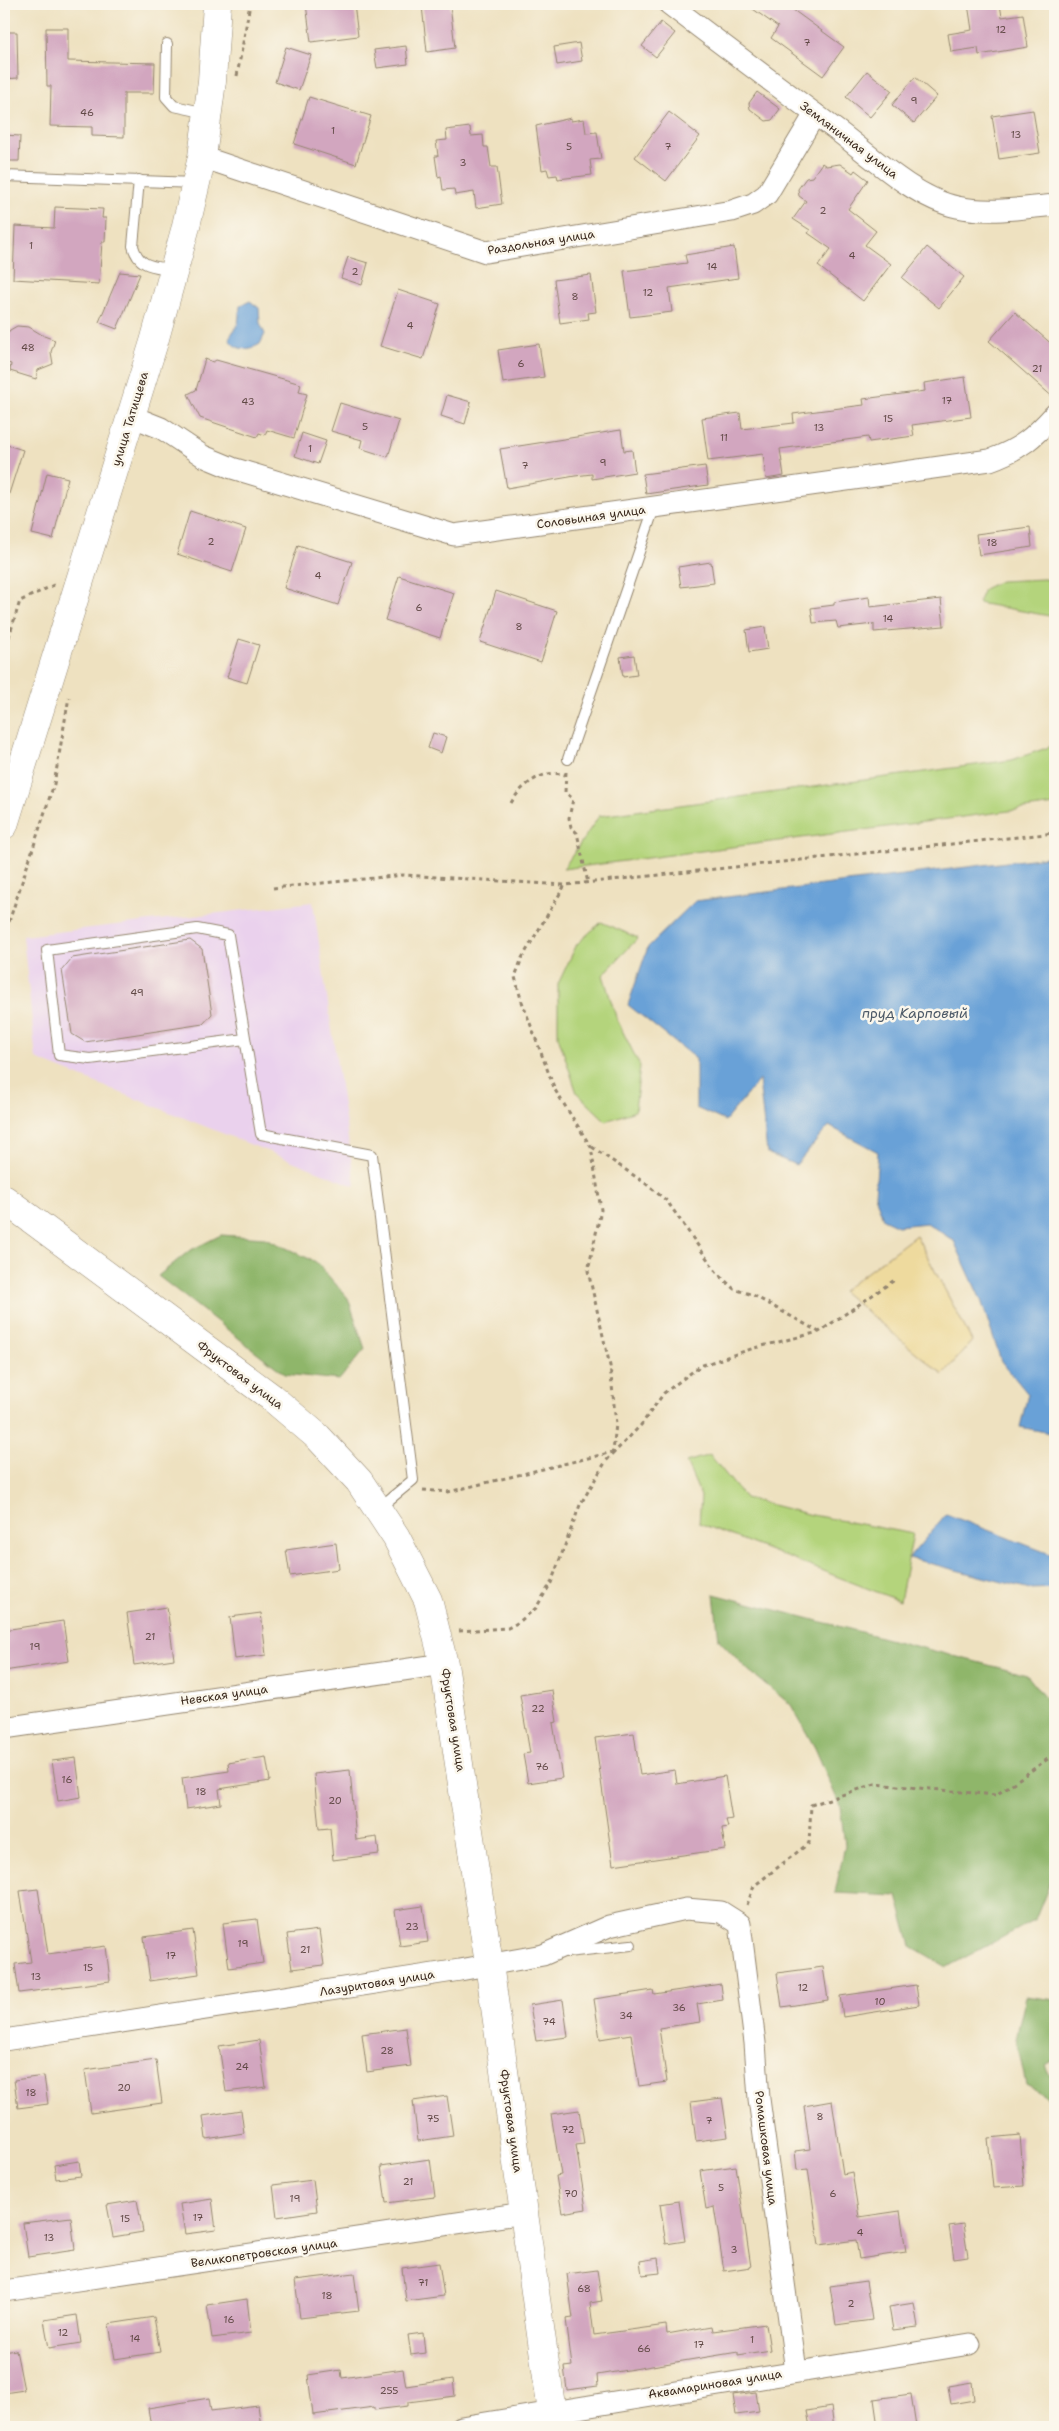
<svg xmlns="http://www.w3.org/2000/svg" width="1059" height="2431" viewBox="0 0 1059 2431" font-family="'Shantell Sans',sans-serif">
  <rect width="100%" height="100%" fill="#fbf7ec"/>
  <filter id="ink" filterUnits="userSpaceOnUse"><feTurbulence type="fractalNoise" baseFrequency=".02" numOctaves="2"/><feDisplacementMap in="SourceGraphic" scale="10" xChannelSelector="R" yChannelSelector="G"/><feConvolveMatrix kernelMatrix="1 2 1 2 8 2 1 2 1" color-interpolation-filters="sRGB"/></filter>
  <filter id="wash" filterUnits="userSpaceOnUse"><feTurbulence type="fractalNoise" baseFrequency=".0096" numOctaves="4" result="noise"/><feDisplacementMap in="SourceGraphic" scale="20" xChannelSelector="R" yChannelSelector="G"/><feGaussianBlur stdDeviation="1.12" result="paint"/><feColorMatrix in="noise" values="0 0 0 0 0 0 0 0 0 0 0 0 0 0 0 0 0 1.4 0 .05"/><feComposite in="paint" operator="in"/></filter>
  <g filter="url(#wash)">
    <rect width="100%" height="100%" fill="#eee1c0"/>
    <polygon fill="#ead1ed" points="313,902 355,1186 36,1059 23,936"/>
    <g fill="#b4d47b" stroke="#787f4c">
      <polygon points="1044,579 1055,581 1055,617 978,603 984,589 1000,581"/>
      <polygon points="1055,745 1055,805 563,869 599,816 1012,760"/>
      <polygon points="601,922 638,938 603,975 617,1020 640,1066 635,1111 606,1121 577,1093 558,1036 558,984 577,944"/>
      <polygon points="710,1455 745,1498 807,1514 913,1534 900,1601 699,1523 701,1496 686,1462"/>
    </g>
    <g fill="#8fb66b" stroke="#657044">
      <polygon points="221,1235 265,1238 316,1262 348,1298 365,1349 339,1380 285,1374 158,1276 189,1251"/>
      <polygon points="714,1594 1027,1675 1055,1711 1055,1871 1035,1920 947,1967 911,1946 897,1896 835,1893 845,1845 840,1806 815,1748 791,1705 748,1670 719,1640"/>
      <polygon points="1026,1996 1055,2000 1055,2059 1045,2065 1055,2086 1050,2098 1026,2085 1016,2038"/>
    </g>
    <polygon fill="#eeda9e" stroke="#94825e" points="916,1235 972,1341 943,1375 842,1291"/>
    <g fill="#69a1d7" stroke="#52667a">
      <path d="M250 301 259 308 260 323 265 334 260 344C249 351 234 351 229 338L238 324 240 306Z"/>
      <polygon points="1055,856 1055,1434 1020,1427 1028,1394 1001,1361 981,1300 954,1241 927,1223 898,1226 883,1219 875,1195 878,1152 829,1126 796,1165 767,1153 759,1080 725,1121 696,1108 696,1059 628,1005 648,947 695,901"/>
      <polygon points="946,1514 1050,1554 1055,1553 1055,1588 1030,1589 909,1558"/>
    </g>
    <g id="blocks">
      <g fill="#d2a6bf">
        <polygon points="306,4 354,4 358,36 311,42"/>
        <polygon points="450,4 455,48 427,52 422,6"/>
        <polygon points="746,4 785,4 844,47 823,76 771,38 778,27"/>
        <polygon points="968,4 1000,4 1002,17 1023,14 1028,47 979,55 978,48 951,52 948,34 972,30"/>
        <polygon points="661,22 675,33 656,57 642,46"/>
        <polygon points="46,28 68,28 68,61 155,63 154,93 124,93 124,137 92,136 92,127 50,126 51,86 47,86"/>
        <polygon points="4,32 17,32 18,78 4,79"/>
        <polygon points="579,43 582,61 557,65 554,47"/>
        <polygon points="406,46 408,64 377,68 374,50"/>
        <polygon points="286,47 311,55 299,90 275,82"/>
        <polygon points="867,71 892,91 870,117 846,97"/>
        <polygon points="915,77 937,96 914,123 892,105"/>
        <polygon points="757,92 780,109 772,120 766,121 750,109 749,103"/>
        <polygon points="309,97 371,116 356,164 294,144"/>
        <polygon points="1033,110 1040,153 999,159 992,116"/>
        <polygon points="669,112 700,136 666,181 635,157"/>
        <polygon points="571,118 571,121 584,119 586,133 597,132 601,159 590,160 592,175 558,179 557,175 549,176 547,169 542,170 536,126"/>
        <polygon points="470,127 471,136 483,135 484,147 488,147 491,167 497,167 502,204 476,208 474,192 455,195 454,189 443,190 441,176 438,177 435,156 438,156 436,141 447,140 446,130"/>
        <polygon points="4,135 20,136 19,161 4,161"/>
        <polygon points="822,163 826,166 840,164 853,173 855,170 868,180 848,209 876,231 865,245 891,264 863,301 818,266 831,249 808,233 810,230 793,219 806,201 799,196 798,189 806,178 812,177"/>
        <polygon points="55,207 103,209 102,218 106,218 105,242 102,242 99,284 13,279 15,226 54,228"/>
        <polygon points="734,247 738,278 669,288 672,312 630,317 624,271 687,263 685,255"/>
        <polygon points="927,247 964,277 939,308 902,278"/>
        <polygon points="348,257 368,263 362,285 341,278"/>
        <polygon points="120,272 140,274 117,329 99,322"/>
        <polygon points="591,275 596,312 588,313 589,319 560,323 554,280"/>
        <polygon points="398,290 440,304 423,359 380,346"/>
        <polygon points="1015,312 1055,347 1055,399 989,341"/>
        <polygon points="17,326 29,327 44,336 55,340 51,352 53,364 38,370 36,379 10,371 11,364 4,362 4,338 10,330"/>
        <polygon points="539,344 544,377 503,383 498,350"/>
        <polygon points="205,359 213,362 216,360 301,384 299,392 307,394 294,438 267,430 265,435 259,433 257,437 200,418 188,394 196,390"/>
        <polygon points="965,377 971,417 912,425 914,436 869,442 868,437 780,449 784,476 766,479 763,454 708,461 702,418 740,413 742,429 794,423 793,414 864,405 863,399 925,391 924,383"/>
        <polygon points="447,395 471,402 465,424 441,416"/>
        <polygon points="340,403 399,421 388,457 360,448 362,440 331,431"/>
        <polygon points="621,430 624,451 632,450 635,472 592,479 592,474 575,476 507,488 500,449"/>
        <polygon points="302,433 326,441 318,464 295,456"/>
        <polygon points="4,444 23,450 7,500 4,499"/>
        <polygon points="705,466 708,485 646,494 643,474"/>
        <polygon points="47,473 68,478 53,539 32,534"/>
        <polygon points="190,511 246,529 232,572 177,554"/>
        <polygon points="1030,527 1032,547 979,555 976,534"/>
        <polygon points="298,545 352,562 338,605 284,588"/>
        <polygon points="711,562 714,583 681,587 678,567"/>
        <polygon points="399,576 454,593 440,638 385,620"/>
        <polygon points="496,591 557,611 541,662 480,642"/>
        <polygon points="869,597 870,607 941,599 944,626 874,632 874,624 838,628 836,621 813,623 811,608 834,605 834,602"/>
        <polygon points="765,627 768,649 749,652 746,630"/>
        <polygon points="239,639 259,645 247,683 227,677"/>
        <polygon points="634,655 637,675 623,677 620,657"/>
        <polygon points="433,733 446,737 441,753 428,748"/>
        <polygon points="190,940 202,949 212,1014 203,1024 85,1042 72,1034 62,970 72,958"/>
        <polygon points="336,1543 339,1569 290,1576 286,1550"/>
        <polygon points="167,1607 174,1659 134,1665 127,1613"/>
        <polygon points="261,1613 266,1655 235,1659 230,1617"/>
        <polygon points="63,1621 69,1661 4,1671 4,1630"/>
        <polygon points="552,1690 557,1722 553,1723 562,1778 528,1783 523,1754 530,1753 520,1695"/>
        <polygon points="634,1733 640,1775 675,1770 677,1784 725,1776 732,1819 726,1820 728,1827 722,1828 725,1849 613,1865 595,1738"/>
        <polygon points="266,1757 270,1781 219,1789 221,1804 186,1809 182,1778 229,1771 228,1763"/>
        <polygon points="76,1758 81,1797 58,1801 52,1761"/>
        <polygon points="350,1770 356,1840 377,1837 379,1854 333,1860 330,1828 319,1829 314,1774"/>
        <polygon points="38,1889 48,1954 106,1946 110,1981 19,1993 15,1964 31,1962 20,1891"/>
        <polygon points="423,1906 428,1942 400,1946 395,1910"/>
        <polygon points="257,1919 263,1963 229,1968 223,1923"/>
        <polygon points="193,1930 199,1974 150,1981 144,1937"/>
        <polygon points="319,1930 324,1965 292,1969 287,1934"/>
        <polygon points="823,1967 828,2000 782,2007 777,1973"/>
        <polygon points="721,1984 723,2000 697,2004 700,2022 659,2028 667,2082 639,2086 631,2034 600,2039 594,1999 653,1990 654,1994"/>
        <polygon points="916,1985 919,2005 843,2017 840,1996"/>
        <polygon points="563,2000 568,2037 536,2041 530,2005"/>
        <polygon points="406,2028 411,2066 367,2072 362,2034"/>
        <polygon points="259,2040 266,2087 226,2092 219,2046"/>
        <polygon points="156,2060 162,2103 91,2113 85,2070"/>
        <polygon points="44,2076 48,2104 18,2108 14,2080"/>
        <polygon points="447,2096 453,2136 418,2141 413,2101"/>
        <polygon points="722,2098 728,2137 696,2141 691,2102"/>
        <polygon points="832,2101 843,2174 852,2172 859,2217 900,2211 906,2252 859,2259 856,2240 819,2245 808,2169 797,2170 795,2151 810,2149 804,2106"/>
        <polygon points="241,2110 244,2133 206,2139 203,2116"/>
        <polygon points="579,2110 584,2144 576,2145 586,2209 562,2213 556,2176 561,2175 551,2114"/>
        <polygon points="1020,2135 1024,2186 993,2188 988,2138"/>
        <polygon points="430,2159 435,2197 386,2203 381,2166"/>
        <polygon points="79,2161 81,2176 56,2179 54,2165"/>
        <polygon points="736,2166 751,2267 724,2271 714,2207 706,2209 700,2171"/>
        <polygon points="313,2180 317,2211 277,2217 273,2185"/>
        <polygon points="212,2199 216,2230 185,2234 180,2204"/>
        <polygon points="137,2200 143,2232 113,2237 107,2205"/>
        <polygon points="679,2201 685,2241 666,2244 660,2204"/>
        <polygon points="71,2217 75,2250 28,2257 23,2223"/>
        <polygon points="963,2224 968,2257 954,2259 949,2226"/>
        <polygon points="658,2258 660,2273 642,2275 640,2261"/>
        <polygon points="439,2263 444,2296 406,2301 402,2268"/>
        <polygon points="597,2270 602,2301 590,2303 594,2335 666,2325 667,2334 712,2326 713,2331 766,2324 770,2350 738,2355 738,2352 597,2375 598,2386 567,2390 564,2367 572,2366 566,2319 573,2318 567,2274"/>
        <polygon points="354,2273 359,2311 300,2318 295,2280"/>
        <polygon points="866,2281 872,2320 836,2325 830,2286"/>
        <polygon points="247,2299 251,2333 212,2338 207,2305"/>
        <polygon points="914,2303 918,2327 893,2330 889,2307"/>
        <polygon points="77,2315 81,2343 49,2348 44,2320"/>
        <polygon points="154,2317 160,2352 115,2359 109,2324"/>
        <polygon points="423,2333 425,2353 411,2355 408,2335"/>
        <polygon points="16,2350 24,2390 4,2393 4,2352"/>
        <polygon points="403,2369 406,2386 453,2379 455,2396 408,2402 408,2406 374,2410 374,2407 313,2415 308,2375 341,2370 342,2378"/>
        <polygon points="972,2382 974,2400 951,2404 948,2386"/>
        <polygon points="756,2392 759,2412 736,2415 733,2395"/>
        <polygon points="911,2394 916,2427 878,2427 874,2399"/>
        <polygon points="209,2398 211,2411 258,2405 261,2427 151,2427 148,2408"/>
        <polygon points="831,2407 834,2427 810,2427 807,2411"/>
      </g>
    </g>
  </g>
  <g filter="url(#ink)">
    <use href="#blocks" fill-opacity="0" stroke="#94866f" stroke-width="1"/>
    <g fill="none" stroke-linecap="round" stroke-linejoin="round">
      <g stroke="#94866f" stroke-width="12">
        <g id="lane">
          <polyline points="167,44 166,97 174,106 207,113"/>
          <polyline points="4,176 195,183"/>
          <path d="M139 180 133 246C139 268 154 266 174 270"/>
          <polyline points="568,759 654,508"/>
          <polyline points="245,1039 90,1059 59,1055 47,950 197,929 228,935 261,1134 372,1155 413,1480 379,1508"/>
          <polyline points="567,1952 631,1945"/>
        </g>
      </g>
      <g stroke="#94866f" stroke-width="23">
        <g id="street">
          <path d="M669 4C725 47 782 89 839 132 872 157 915 198 957 207 989 214 1023 208 1055 205"/>
          <polyline points="202,157 486,252 732,211 753,204 767,194 815,114"/>
          <path d="M131 416 161 428 203 456 232 468 454 535 990 460C1021 449 1034 437 1055 414"/>
          <polyline points="4,1728 444,1664"/>
          <polyline points="4,2040 460,1970 543,1955 609,1926 686,1909 721,1912 740,1924 755,2043 759,2099 796,2371"/>
          <polyline points="4,2291 524,2213"/>
          <polyline points="461,2427 970,2344"/>
        </g>
      </g>
      <g stroke="#94866f" stroke-width="29">
        <g id="secondary">
          <polyline points="4,825 154,342 185,230 202,157 212,81 217,4"/>
          <polyline points="4,1199 271,1397 318,1437 359,1481 396,1537 428,1600 444,1664 489,1964 554,2427"/>
        </g>
      </g>
      <g stroke="#94866f" stroke-width="3" stroke-dasharray="4 4" stroke-linecap="butt">
        <polyline points="237,76 250,4"/>
        <polyline points="4,653 20,601 56,584"/>
        <polyline points="566,772 565,792 573,799 569,818 571,827 577,833 588,883"/>
        <path d="M511 803C521 785 544 768 565 775"/>
        <polyline points="273,888 404,875 565,885 1055,833"/>
        <polyline points="4,937 54,784 69,697"/>
        <polyline points="592,1147 645,1183 667,1201 717,1273 734,1289 753,1295 819,1332"/>
        <polyline points="423,1490 448,1492 613,1452 616,1424 610,1366 588,1271 601,1210 591,1147 555,1090 521,999 515,977 522,958 565,885"/>
        <polyline points="459,1631 508,1628 519,1622 536,1608 551,1583 580,1505 606,1461 641,1425 664,1393 700,1366 754,1348 819,1332 896,1279"/>
        <polyline points="747,1905 754,1886 809,1843 811,1805 875,1784 996,1795 1055,1754"/>
      </g>
      <use href="#lane" stroke="#fff" stroke-width="10"/>
      <use href="#street" stroke="#fff" stroke-width="21"/>
      <use href="#secondary" stroke="#fff" stroke-width="28"/>
    </g>
  </g>
  <g text-anchor="middle" dominant-baseline="central" stroke-width="5" stroke-linejoin="round" paint-order="stroke">
    <g font-size="10" fill="#614946">
      <text x="1001" y="29">12</text>
      <text x="807" y="42">7</text>
      <text x="914" y="100">9</text>
      <text x="87" y="112">46</text>
      <text x="333" y="130">1</text>
      <text x="1016" y="134">13</text>
      <text x="569" y="146">5</text>
      <text x="668" y="146">7</text>
      <text x="463" y="162">3</text>
      <text x="823" y="210">2</text>
      <text x="31" y="245">1</text>
      <text x="852" y="255">4</text>
      <text x="712" y="266">14</text>
      <text x="355" y="271">2</text>
      <text x="648" y="292">12</text>
      <text x="575" y="296">8</text>
      <text x="410" y="325">4</text>
      <text x="28" y="347">48</text>
      <text x="521" y="363">6</text>
      <text x="1037" y="368">21</text>
      <text x="947" y="400">17</text>
      <text x="248" y="401">43</text>
      <text x="888" y="418">15</text>
      <text x="365" y="426">5</text>
      <text x="819" y="427">13</text>
      <text x="724" y="437">11</text>
      <text x="310" y="448">1</text>
      <text x="603" y="462">9</text>
      <text x="525" y="465">7</text>
      <text x="211" y="541">2</text>
      <text x="992" y="542">18</text>
      <text x="318" y="575">4</text>
      <text x="419" y="607">6</text>
      <text x="888" y="618">14</text>
      <text x="519" y="626">8</text>
      <text x="137" y="992">49</text>
      <text x="150" y="1636">21</text>
      <text x="35" y="1646">19</text>
      <text x="538" y="1708">22</text>
      <text x="542" y="1766">76</text>
      <text x="67" y="1779">16</text>
      <text x="201" y="1791">18</text>
      <text x="335" y="1800">20</text>
      <text x="412" y="1926">23</text>
      <text x="243" y="1943">19</text>
      <text x="305" y="1949">21</text>
      <text x="171" y="1955">17</text>
      <text x="88" y="1967">15</text>
      <text x="36" y="1976">13</text>
      <text x="803" y="1987">12</text>
      <text x="880" y="2001">10</text>
      <text x="679" y="2007">36</text>
      <text x="626" y="2015">34</text>
      <text x="549" y="2021">74</text>
      <text x="387" y="2050">28</text>
      <text x="242" y="2066">24</text>
      <text x="124" y="2087">20</text>
      <text x="31" y="2092">18</text>
      <text x="820" y="2116">8</text>
      <text x="433" y="2118">75</text>
      <text x="709" y="2120">7</text>
      <text x="568" y="2129">72</text>
      <text x="408" y="2181">21</text>
      <text x="721" y="2187">5</text>
      <text x="571" y="2193">70</text>
      <text x="833" y="2193">6</text>
      <text x="295" y="2198">19</text>
      <text x="198" y="2217">17</text>
      <text x="125" y="2218">15</text>
      <text x="860" y="2232">4</text>
      <text x="49" y="2237">13</text>
      <text x="734" y="2249">3</text>
      <text x="423" y="2282">71</text>
      <text x="584" y="2288">68</text>
      <text x="327" y="2295">18</text>
      <text x="851" y="2303">2</text>
      <text x="229" y="2319">16</text>
      <text x="63" y="2332">12</text>
      <text x="135" y="2338">14</text>
      <text x="752" y="2339">1</text>
      <text x="699" y="2344">17</text>
      <text x="644" y="2348">66</text>
      <text x="389" y="2390">255</text>
    </g>
    <g font-size="12" fill="#3b2a1e" stroke="#fbf7ec">
      <text transform="translate(849 140) rotate(37)">Земляничная улица</text>
      <text transform="translate(541 242) rotate(-9)">Раздольная улица</text>
      <text transform="translate(130 419) rotate(-73)">улица Татищева</text>
      <text transform="translate(591 517) rotate(-8)">Соловьиная улица</text>
      <text transform="translate(240 1375) rotate(37)">Фруктовая улица</text>
      <text transform="translate(224 1695) rotate(-8)">Невская улица</text>
      <text transform="translate(453 1720) rotate(81)">Фруктовая улица</text>
      <text transform="translate(377 1983) rotate(-9)">Лазуритовая улица</text>
      <text transform="translate(511 2121) rotate(82)">Фруктовая улица</text>
      <text transform="translate(766 2148) rotate(83)">Ромашковая улица</text>
      <text transform="translate(264 2253) rotate(-8)">Великопетровская улица</text>
      <text transform="translate(715 2384) rotate(-9)">Аквамариновая улица</text>
    </g>
    <g font-size="14" font-style="italic" fill="#4d5a68" stroke="#fbf7ec">
      <text x="915" y="1013">пруд Карповый</text>
    </g>
  </g>
  <rect width="1059" height="2431" fill="none" stroke="#fbf7ec" stroke-width="20"/>
</svg>
